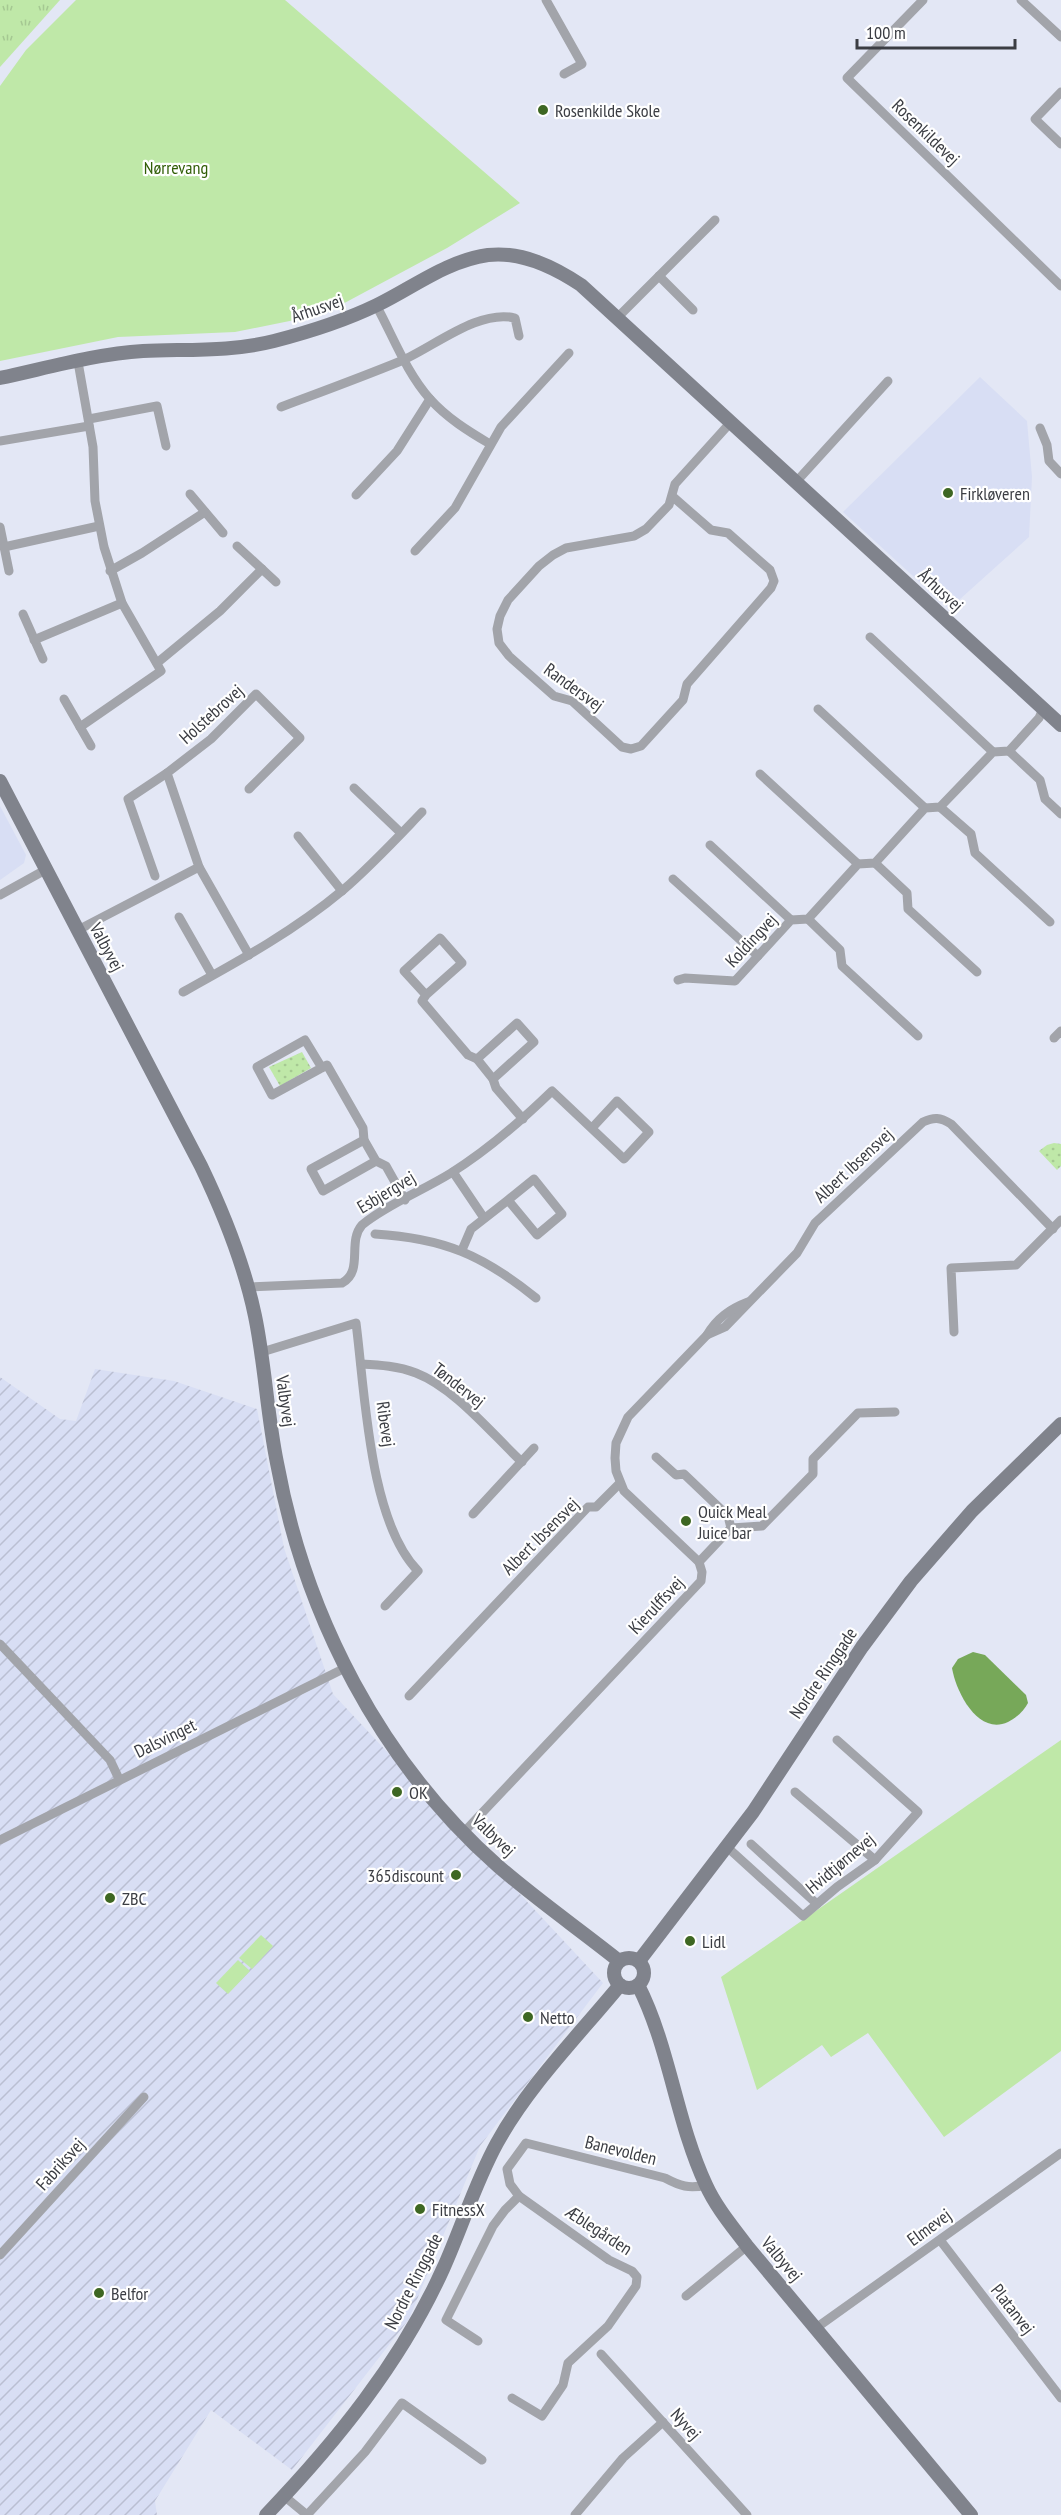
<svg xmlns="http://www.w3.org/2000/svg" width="1061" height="2515" viewBox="0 0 1061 2515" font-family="'PT Sans Narrow',sans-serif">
  <defs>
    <pattern id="industrial-furrows" width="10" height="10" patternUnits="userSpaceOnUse" patternTransform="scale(1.5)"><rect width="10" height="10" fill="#d8def4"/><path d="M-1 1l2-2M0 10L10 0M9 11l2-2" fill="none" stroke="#babfd2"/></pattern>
    <pattern id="grass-tufts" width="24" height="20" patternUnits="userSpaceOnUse" patternTransform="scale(1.5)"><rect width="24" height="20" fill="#bfe8a8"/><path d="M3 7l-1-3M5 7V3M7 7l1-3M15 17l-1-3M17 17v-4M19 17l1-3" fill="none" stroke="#a5c892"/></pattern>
    <pattern id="park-dots" width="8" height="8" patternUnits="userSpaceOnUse" patternTransform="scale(1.5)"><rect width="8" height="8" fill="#bfe8a8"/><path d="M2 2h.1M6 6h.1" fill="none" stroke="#a5c892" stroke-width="1.8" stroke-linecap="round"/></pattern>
  </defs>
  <rect width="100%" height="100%" fill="#e3e7f5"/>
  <g fill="#d8def4">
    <polygon points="980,377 1027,421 1032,477 1029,537 949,609 843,512"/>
    <polygon points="0,806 26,855 24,863 0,880"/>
  </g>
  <polygon fill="url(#industrial-furrows)" points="95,1369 174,1381 257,1409 284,1548 333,1694 603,1983 480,2146 409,2319 292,2470 211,2410 155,2501 157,2515 0,2515 0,1377 60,1419 76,1421"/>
  <polygon fill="url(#grass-tufts)" points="0,0 60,0 0,67"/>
  <g fill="url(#park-dots)">
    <polygon points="302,1052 311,1068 280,1086 269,1067"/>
    <polygon points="1054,1143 1061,1144 1061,1166 1057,1170 1039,1151 1047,1145"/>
  </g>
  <g fill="#bfe8a8">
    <polygon points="76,0 285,0 520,203 447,248 324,314 235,332 118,337 0,361 0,86 26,50"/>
    <polygon points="1061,1740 1061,2051 944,2137 868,2033 831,2057 822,2045 757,2090 721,1977"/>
    <polygon points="261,1935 273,1946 252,1969 239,1958"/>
    <polygon points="238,1960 250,1971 228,1994 216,1983"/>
  </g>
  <path fill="#77a859" d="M973 1652 985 1655 1026 1695 1028 1703C1024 1711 1016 1718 1008 1722 978 1736 956 1692 952 1668L958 1659Z"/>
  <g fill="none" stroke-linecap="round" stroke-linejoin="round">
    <g stroke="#a2a4aa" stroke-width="9">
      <polyline points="546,0 582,64 564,74"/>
      <polyline points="923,0 847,78 1061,286"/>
      <polyline points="1021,0 1061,37"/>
      <polyline points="1061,92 1035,119 1061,144"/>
      <polyline points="659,276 693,310"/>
      <path d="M376 305C393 336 406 372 430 399 447 418 468 431 490 444"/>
      <polyline points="617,318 715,220"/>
      <polyline points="78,362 93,447 95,501 104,547 122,603 161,671 80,727"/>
      <path d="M281 407C321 392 362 377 401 361 434 347 478 309 515 318L519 336"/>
      <polyline points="89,419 157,406 166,446"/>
      <polyline points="1040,428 1047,445 1049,461 1061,474"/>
      <polyline points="0,441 89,426"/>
      <polyline points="796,482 888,381"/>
      <polyline points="190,494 223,533"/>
      <polyline points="356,495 397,451 430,399"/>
      <polyline points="672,496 711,530 728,533 770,570 774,581 771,588 687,684 683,700 641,746 631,749 622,747 572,701 554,696 509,656 499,643 497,629 500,616 508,600 539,566 553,555 566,548 634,536 646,529 669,505 675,484 731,422"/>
      <polyline points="0,527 9,571"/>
      <polyline points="237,546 276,582"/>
      <polyline points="4,547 99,526"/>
      <polyline points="415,551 455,508 501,427 569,353"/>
      <polyline points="110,571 142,553 205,512"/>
      <polyline points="23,614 43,659"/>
      <polyline points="870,637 993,752"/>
      <polyline points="34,640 122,603"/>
      <polyline points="157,663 220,611 262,569"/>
      <polyline points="64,699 91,746"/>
      <polyline points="818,709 925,808"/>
      <polyline points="1009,751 1040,780 1045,799 1061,814"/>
      <polyline points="760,774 858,864"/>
      <polyline points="354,788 401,833"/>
      <polyline points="940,807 971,834 975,853 1050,922"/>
      <polyline points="298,836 342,891"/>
      <polyline points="710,845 791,920"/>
      <polyline points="875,863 907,893 908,909 977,972"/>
      <polyline points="199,867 249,955"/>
      <polyline points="155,876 128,799 167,773"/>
      <polyline points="673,879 758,956"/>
      <polyline points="0,895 47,869"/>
      <polyline points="179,917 212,975"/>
      <polyline points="808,919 840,950 842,966 918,1036"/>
      <polyline points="78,930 199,867 167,773 211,739 256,694 300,738 249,789"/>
      <polyline points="678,980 685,978 735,981 791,920 808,919 858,864 875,863 925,808 940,807 993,752 1009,751 1039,718 1043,709"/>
      <path d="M183 992C239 961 294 931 343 890 371 866 396 839 422 812"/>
      <polyline points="426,995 404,971 440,938 462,963 426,995 422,1001 468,1055 477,1059 493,1079 496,1088 523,1119"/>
      <polyline points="1054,1038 1061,1031"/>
      <polyline points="477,1059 517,1023 534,1042 493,1079"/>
      <polyline points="322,1068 305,1040 257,1067 272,1095 327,1065 363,1128 364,1140 376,1161 386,1166 405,1200"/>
      <polyline points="364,1140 311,1169 323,1191 376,1161"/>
      <polyline points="453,1172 484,1218"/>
      <path d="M375 1234C443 1238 483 1255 536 1298"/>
      <polyline points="462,1250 471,1229 508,1200 537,1235 562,1214 534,1179 508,1200"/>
      <path d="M248 1287 342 1283C364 1271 347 1242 362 1225 388 1204 422 1191 451 1173 488 1150 521 1121 552 1091L624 1159 649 1132 617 1101 592 1128"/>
      <polyline points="954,1332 951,1268 1016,1265 1061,1220"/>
      <path d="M707 1335 725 1327 797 1253 815 1223 923 1122C934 1117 940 1117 951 1124L1053 1229"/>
      <path d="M262 1352 356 1323C365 1392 369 1521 418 1571L385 1606"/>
      <path d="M361 1364C380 1365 398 1366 416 1373 455 1388 491 1433 522 1462"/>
      <polyline points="656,1457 676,1475 684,1474 728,1516 731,1528"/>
      <polyline points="473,1514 534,1448"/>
      <polyline points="699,1562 731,1528 762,1526 813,1474 813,1459 858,1413 895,1412"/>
      <polyline points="0,1644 110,1760 119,1779"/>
      <polyline points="409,1696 588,1507 596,1507 620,1483"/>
      <polyline points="795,1792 875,1860"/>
      <path d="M464 1832 701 1581 702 1572 699 1562 624 1491 616 1471 615 1458 616 1443 628 1417 707 1335C717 1318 730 1309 748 1302"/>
      <polyline points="0,1840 345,1668"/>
      <polyline points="751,1844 817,1904"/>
      <polyline points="727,1847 803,1916 837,1887 875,1860 918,1812 837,1740"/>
      <polyline points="940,2240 1061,2398"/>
      <polyline points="0,2255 144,2097"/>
      <polyline points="686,2296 747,2246"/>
      <polyline points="816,2328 1061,2153"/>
      <polyline points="478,2341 446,2320 493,2226 505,2210 519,2196"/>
      <polyline points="601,2354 747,2515"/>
      <path d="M512 2398 542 2416 563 2385 568 2363 608 2326 636 2286 637 2277 632 2271 609 2260 519 2196 510 2184 507 2169 526 2143 665 2178C680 2186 689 2189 706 2185"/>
      <polyline points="284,2496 307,2515"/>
      <polyline points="307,2515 365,2452 402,2403 482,2460"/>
      <polyline points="575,2515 623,2458 663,2422"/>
    </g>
    <g stroke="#80838c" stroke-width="14">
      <path d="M0 378C47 368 95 354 143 351 186 349 231 352 274 341 309 332 344 321 377 305 414 287 446 261 488 255 522 251 554 267 581 285L1061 725"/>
      <path d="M0 781 201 1166C224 1214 244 1263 255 1316 265 1364 267 1414 277 1463 305 1616 381 1763 498 1866 537 1900 579 1929 619 1961"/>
      <circle cx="629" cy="1973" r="15"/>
      <polyline points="639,1961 753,1812 862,1647 911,1581 972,1511 1061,1424"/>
      <path d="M638 1985C670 2048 676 2121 706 2185 716 2207 732 2226 747 2246L971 2515"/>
      <path d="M266 2515C336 2442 401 2362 443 2269 462 2227 475 2183 497 2143 528 2086 579 2035 620 1985"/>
    </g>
  </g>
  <g fill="#3e6723" stroke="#fff" stroke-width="2">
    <circle cx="543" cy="110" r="6"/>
    <circle cx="948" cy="493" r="6"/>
    <circle cx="686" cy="1521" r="6"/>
    <circle cx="397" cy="1792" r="6"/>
    <circle cx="456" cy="1875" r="6"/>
    <circle cx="110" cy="1898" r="6"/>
    <circle cx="690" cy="1941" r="6"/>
    <circle cx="528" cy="2017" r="6"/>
    <circle cx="420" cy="2209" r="6"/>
    <circle cx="99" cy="2293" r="6"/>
  </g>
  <g text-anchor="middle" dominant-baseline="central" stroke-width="4.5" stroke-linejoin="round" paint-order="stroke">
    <g font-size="18" fill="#3b3d43" stroke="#fff" text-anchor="start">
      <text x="555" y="110">Rosenkilde Skole</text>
      <text x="960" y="493">Firkløveren</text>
      <text x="698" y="1511">Quick Meal<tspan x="698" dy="21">Juice bar</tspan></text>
      <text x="409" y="1792">OK</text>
      <text x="444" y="1875" text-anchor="end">365discount</text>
      <text x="122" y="1898">ZBC</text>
      <text x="702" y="1941">Lidl</text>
      <text x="540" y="2017">Netto</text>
      <text x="432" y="2209">FitnessX</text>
      <text x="111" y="2293">Belfor</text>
    </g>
    <g font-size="18" fill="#3b3d43" stroke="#fff">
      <text transform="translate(926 132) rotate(44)">Rosenkildevej</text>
      <text transform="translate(317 308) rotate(-19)">Århusvej</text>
      <text transform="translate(941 590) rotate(43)">Århusvej</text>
      <text transform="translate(574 687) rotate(36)">Randersvej</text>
      <text transform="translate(211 714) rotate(-42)">Holstebrovej</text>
      <text transform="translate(751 940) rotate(-47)">Koldingvej</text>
      <text transform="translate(107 947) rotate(62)">Valbyvej</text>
      <text transform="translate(853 1165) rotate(-43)">Albert Ibsensvej</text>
      <text transform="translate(386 1192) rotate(-31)">Esbjergvej</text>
      <text transform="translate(459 1385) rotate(38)">Tøndervej</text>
      <text transform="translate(286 1401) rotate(82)">Valbyvej</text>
      <text transform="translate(386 1424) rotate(82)">Ribevej</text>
      <text transform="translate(540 1536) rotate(-45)">Albert Ibsensvej</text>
      <text transform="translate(656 1605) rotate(-47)">Kierulffsvej</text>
      <text transform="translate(823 1673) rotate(-56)">Nordre Ringgade</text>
      <text transform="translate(165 1738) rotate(-26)">Dalsvinget</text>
      <text transform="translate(494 1835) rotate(44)">Valbyvej</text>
      <text transform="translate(840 1863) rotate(-40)">Hvidtjørnevej</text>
      <text transform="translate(621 2150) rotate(14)">Banevolden</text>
      <text transform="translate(60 2164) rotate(-48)">Fabriksvej</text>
      <text transform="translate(929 2227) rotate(-36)">Elmevej</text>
      <text transform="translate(599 2230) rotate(33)">Æblegården</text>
      <text transform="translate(782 2259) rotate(50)">Valbyvej</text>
      <text transform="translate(413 2281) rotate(-63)">Nordre Ringgade</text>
      <text transform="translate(1013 2309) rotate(52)">Platanvej</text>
      <text transform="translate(686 2424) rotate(48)">Nyvej</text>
    </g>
    <g font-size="18" fill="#305d06" stroke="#fff">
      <text x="176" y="167">Nørrevang</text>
    </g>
  </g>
  <path d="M857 39v9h158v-9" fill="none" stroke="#3b3d43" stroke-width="3"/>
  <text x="866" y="39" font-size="18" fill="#3b3d43" stroke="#ffffff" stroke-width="4.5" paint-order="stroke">100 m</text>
</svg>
